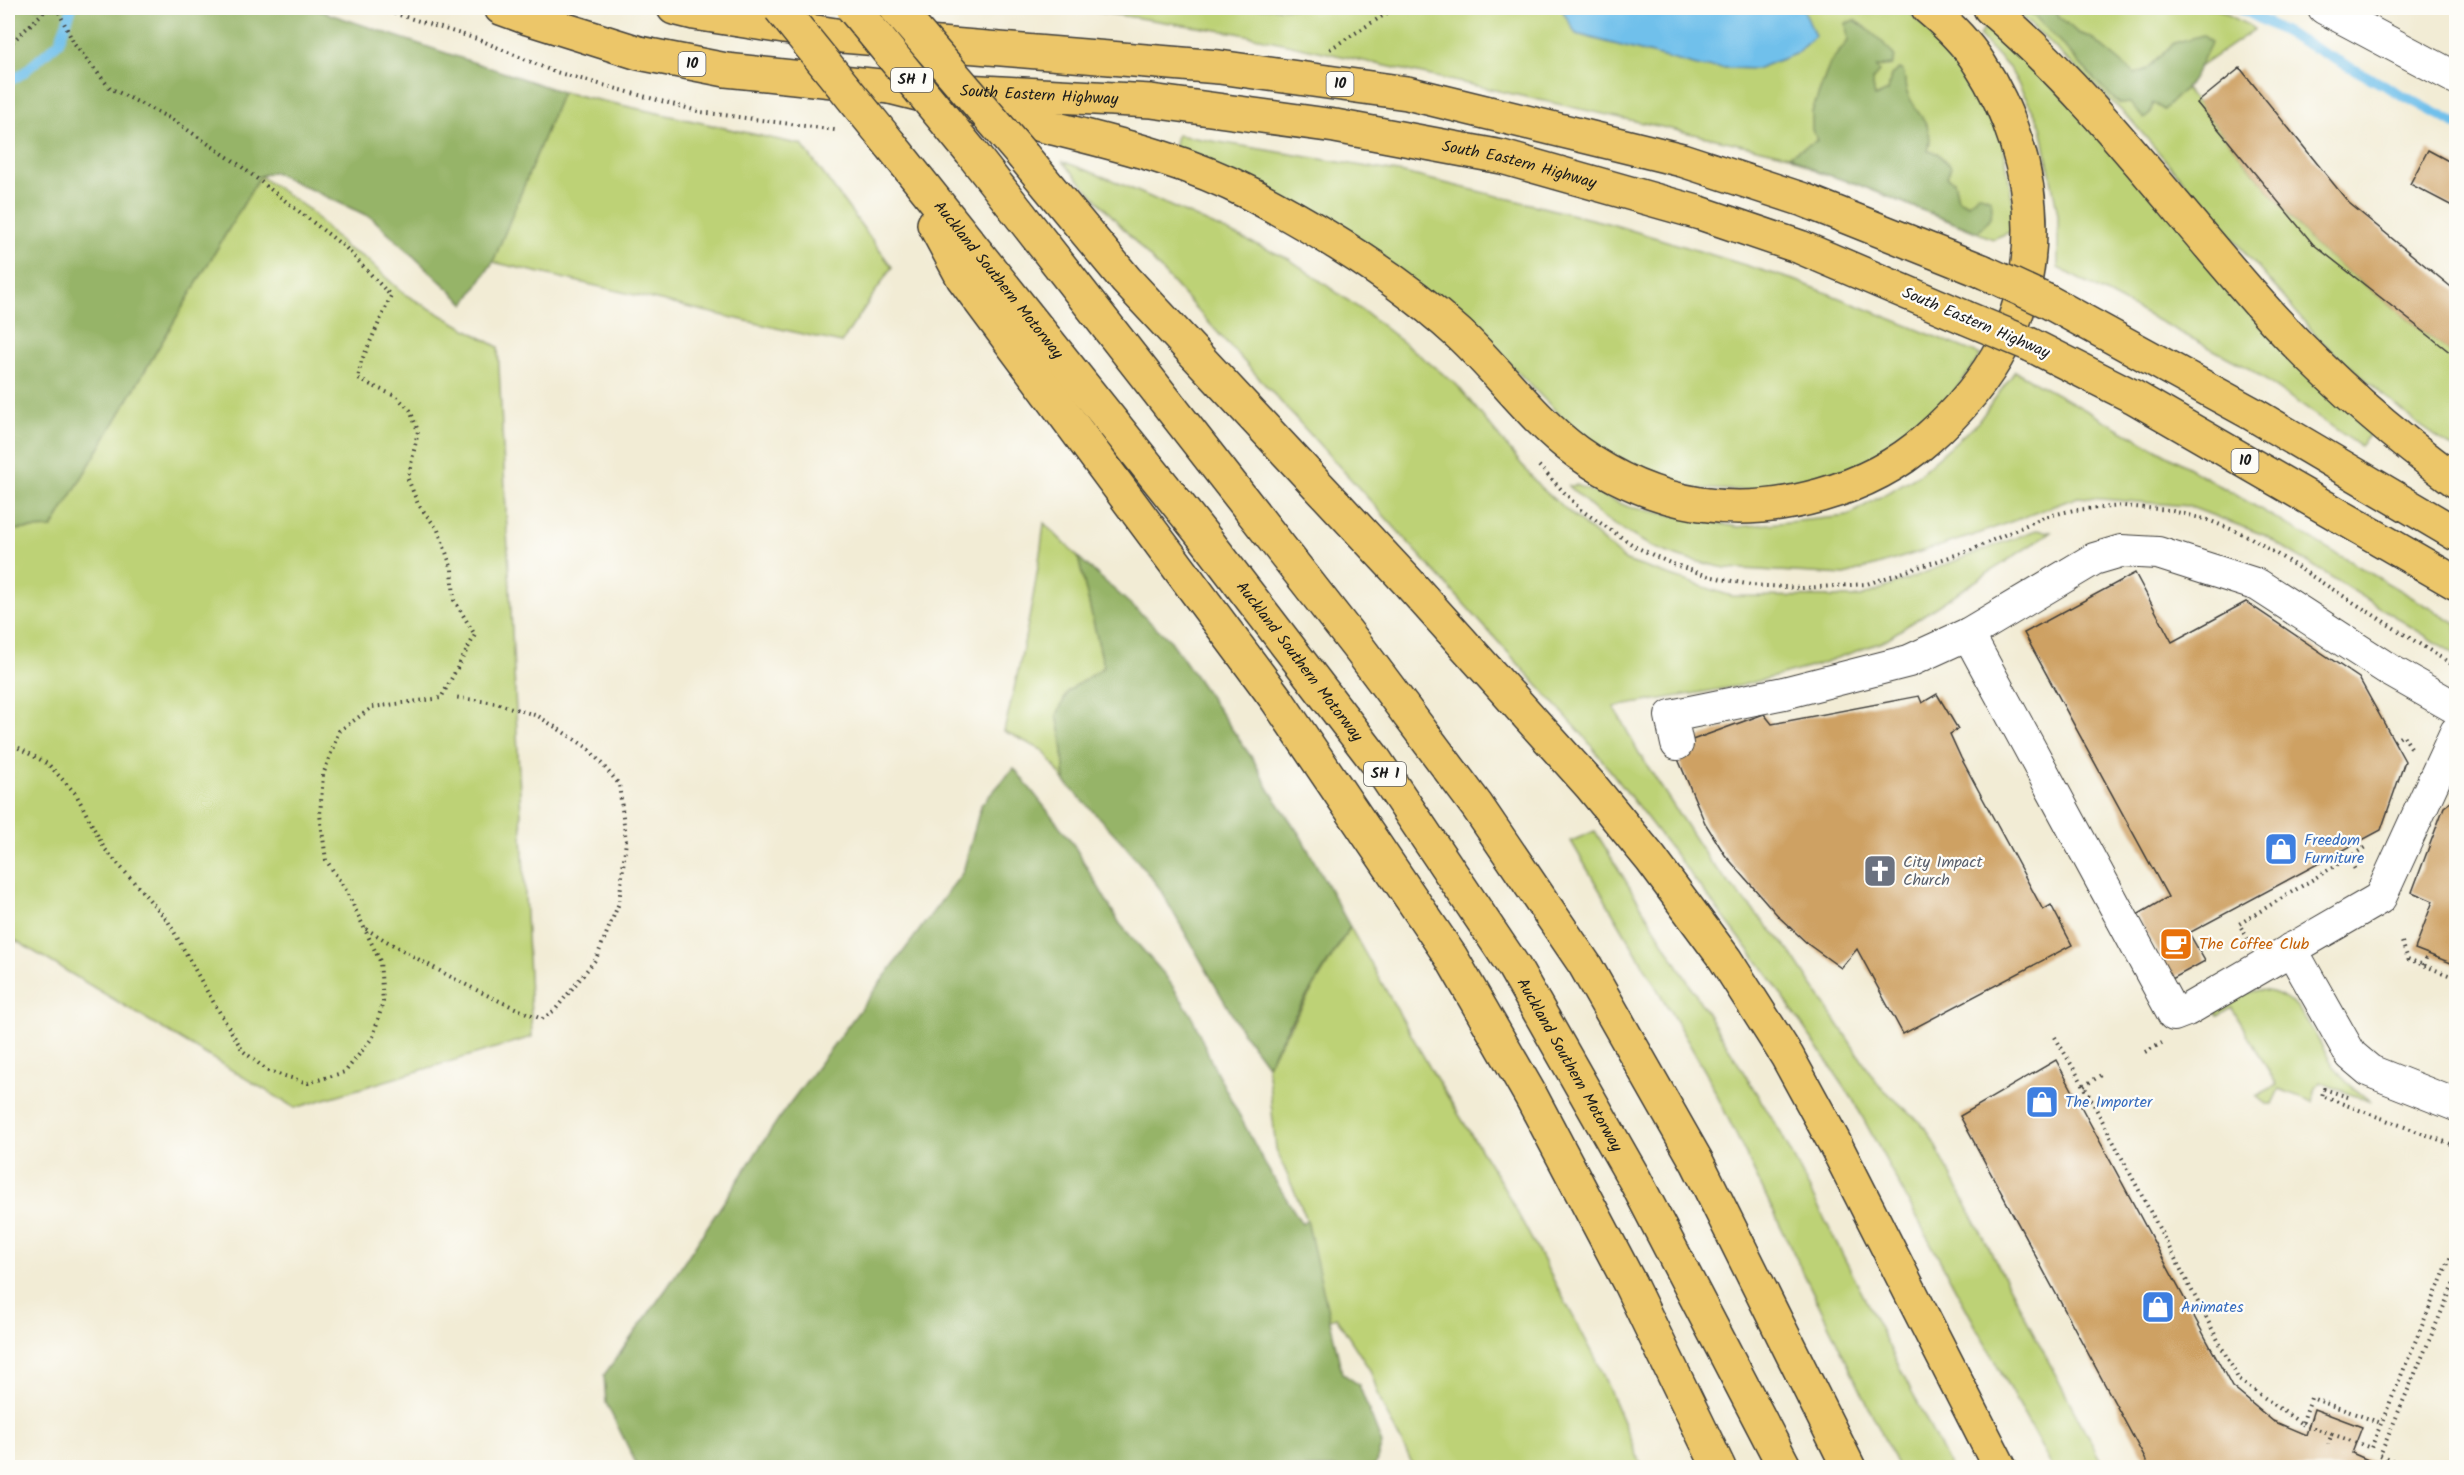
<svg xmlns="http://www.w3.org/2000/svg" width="2464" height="1475" viewBox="0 0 2464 1475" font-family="Kalam,sans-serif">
  <rect width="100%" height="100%" fill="#fdfcf7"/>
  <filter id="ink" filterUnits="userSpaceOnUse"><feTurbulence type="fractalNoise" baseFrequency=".0167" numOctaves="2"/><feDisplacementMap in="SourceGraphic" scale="12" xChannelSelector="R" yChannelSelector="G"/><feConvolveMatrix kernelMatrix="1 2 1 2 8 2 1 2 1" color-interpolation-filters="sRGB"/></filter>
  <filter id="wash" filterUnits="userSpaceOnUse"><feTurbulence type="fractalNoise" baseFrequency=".008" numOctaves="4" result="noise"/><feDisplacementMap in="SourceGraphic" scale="24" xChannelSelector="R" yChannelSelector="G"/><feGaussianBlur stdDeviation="1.35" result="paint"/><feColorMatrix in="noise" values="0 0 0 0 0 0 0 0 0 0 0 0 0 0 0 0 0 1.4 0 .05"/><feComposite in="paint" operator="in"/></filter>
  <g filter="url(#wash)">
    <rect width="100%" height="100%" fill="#f2ecd5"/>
    <g fill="#bdd276" stroke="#6c7749" stroke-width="1.5">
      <polygon points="1073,8 1905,8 1959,59 2002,136 2017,229 1993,239 1857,184 1818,172 1788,155 1237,33"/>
      <polygon points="2013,8 2216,8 2255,29 2179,81 2313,244 2456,357 2456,450 2415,422 2321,341 2130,119"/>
      <polygon points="1986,25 2011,40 2373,431 2360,446 2248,368 2058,268 2058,215 2041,126 2010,69 1979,36"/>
      <polygon points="562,92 802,145 892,267 841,343 493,262"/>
      <polygon points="1177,135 1404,173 1611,224 1797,281 1981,355 1938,415 1877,458 1791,491 1692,489 1591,447 1495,349 1174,149"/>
      <polygon points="1062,161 1112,180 1289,259 1370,316 1457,385 1540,487 1626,561 1731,596 1861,597 2036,530 2051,532 1882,642 1808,668 1739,686 1614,707 1639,753 1710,862 1789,950 1877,1083 1926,1128 2104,1467 2052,1467 1852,1098 1766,972 1582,734"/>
      <polygon points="260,176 308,209 346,248 365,258 404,294 498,347 532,1037 295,1108 8,936 8,530 52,528"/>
      <polygon points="2015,371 2174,459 2456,623 2456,655 2264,535 2188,506 2078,497 1975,535 1845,575 1725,568 1682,558 1652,547 1604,519 1569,486 1577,485 1629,507 1738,527 1847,516 1918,475 1978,422"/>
      <path d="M1044 523 1078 557 1104 667 1068 691 1057 715 1062 739 1065 782 1044 751 1004 731C1021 662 1036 594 1044 523Z"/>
      <polygon points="1595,831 1781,1133 1950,1467 1898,1467 1705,1071 1571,841"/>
      <polygon points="1350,927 1433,1073 1502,1184 1597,1361 1642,1467 1414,1467 1383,1407 1370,1370 1336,1317 1328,1320 1307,1220 1276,1149 1267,1065"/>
      <path d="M2259 990C2308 992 2315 1048 2343 1078 2351 1087 2362 1094 2371 1102L2320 1082 2315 1090 2313 1102 2279 1089 2272 1104H2266L2256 1096 2277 1085 2232 1008 2218 1016 2214 1011 2247 993Z"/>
    </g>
    <g fill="#96b467" stroke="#596842" stroke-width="1.5">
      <polygon points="8,8 312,8 562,92 493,262 465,304 372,218 273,172 260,176 52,528 8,530"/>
      <path d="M2025 8H2053L2058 16 2078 33 2090 37 2135 74 2147 69 2174 43 2203 35 2211 43 2192 81 2164 110 2153 103 2150 114 2144 119 2130 103 2120 104C2086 75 2060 37 2025 8Z"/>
      <path d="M1855 20C1869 30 1886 43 1895 57L1892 65 1876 67 1879 72 1872 80 1875 97 1888 91 1891 75 1899 69 1903 71C1906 79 1904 87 1908 95 1917 113 1936 127 1928 151L1937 153 1951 167 1947 177 1954 181 1958 199 1968 204 1978 194 1991 199C1994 216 1990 221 1977 232L1857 184 1818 172 1789 155 1818 140 1812 130V112L1830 63 1848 41 1846 23Z"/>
      <polygon points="1078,557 1171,641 1254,761 1270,791 1300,835 1350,927 1289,1025 1267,1065 1241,1030 1158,886 1123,843 1065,782 1062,739 1057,715 1068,691 1104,667"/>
      <polygon points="1014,768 1072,842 1120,924 1165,975 1191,1014 1212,1063 1266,1166 1302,1224 1307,1220 1342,1373 1359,1385 1382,1444 1375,1465 1370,1468 638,1467 606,1403 604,1375 667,1288 781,1115 963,872 981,805"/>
    </g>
    <polygon fill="#70c0eb" stroke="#466e84" stroke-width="1.5" points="1561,8 1803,8 1815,36 1795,54 1756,69 1701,67 1576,34"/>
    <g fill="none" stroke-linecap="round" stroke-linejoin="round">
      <g stroke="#70c0eb" stroke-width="10">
        <polyline points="2240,8 2456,124"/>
        <polyline points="8,82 22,74 59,42 72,8"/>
      </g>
    </g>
    <g id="blocks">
      <g fill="#cea164">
        <polygon points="2240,68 2349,203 2456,291 2456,357 2313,244 2197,103"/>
        <polygon points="2428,150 2456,165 2456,208 2410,184"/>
        <polygon points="2135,573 2172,642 2246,602 2359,678 2405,761 2381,830 2189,933 2205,961 2172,979 2137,915 2168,897 2024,633"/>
        <polygon points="1937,694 1958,729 1950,734 1961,758 2043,910 2051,905 2072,945 1903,1034 1857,949 1841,968 1809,945 1780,918 1725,855 1705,823 1673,747 1764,714 1772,724 1919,696 1922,703"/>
        <polygon points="2456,798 2456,965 2415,949 2433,901 2412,892 2444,807"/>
        <polygon points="2056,1060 2232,1387 2273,1421 2306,1435 2314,1409 2362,1427 2352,1453 2386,1468 2150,1468 1960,1116"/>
      </g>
    </g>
  </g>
  <g filter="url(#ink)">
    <use href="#blocks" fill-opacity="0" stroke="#3c3b38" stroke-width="1.5"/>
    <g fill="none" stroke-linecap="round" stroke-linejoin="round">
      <g stroke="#3c3b38" stroke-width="34">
        <g id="minor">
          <polyline points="2324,8 2456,78"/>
          <polyline points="1968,634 2174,1015 2187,1010 2380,898 2456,732"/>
          <polyline points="1677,744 1671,716 1784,693 1909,661 1968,634 2094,559 2121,551 2158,553 2258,585 2391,671 2456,708"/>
          <polyline points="2291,949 2351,1055 2370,1071 2456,1105"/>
        </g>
      </g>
      <g stroke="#3c3b38" stroke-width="36">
        <g id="major">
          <path id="s1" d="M501 8 528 18 639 53 726 70 890 87 1151 101 1335 126 1502 157 1700 213 1800 247 1964 317"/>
          <polyline points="674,8 694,13 842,36 1219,67 1407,93 1682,160 1804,200 1982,271"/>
          <polyline points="2047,301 2251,413 2456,534"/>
          <polyline points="2031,345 2134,397 2456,583"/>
        </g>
      </g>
      <g stroke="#3c3b38" stroke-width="36">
        <g id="highway">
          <path d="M1990 8C2098 100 2180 217 2275 321 2330 380 2392 434 2456 481"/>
          <path d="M890 87C945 101 999 114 1053 128 1121 145 1188 161 1251 194 1325 233 1398 278 1459 334 1500 372 1532 419 1577 452 1613 478 1656 497 1700 504 1776 516 1870 490 1927 439 1992 382 2030 317 2030 229 2030 172 2010 110 1979 63 1966 42 1947 24 1928 8"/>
          <path id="s2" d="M890 144 1208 542 1375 760 1514 967 1635 1180 1785 1468"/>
          <polyline points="971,152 1361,651 1477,806 1585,965 1697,1162 1849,1468"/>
          <polyline points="1024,157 1126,280 1407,581 1591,786 1651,859 1725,959 1787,1056 1834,1142 2000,1468"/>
          <polyline points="934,224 963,278 1277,700 1451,957 1531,1096 1630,1284 1719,1468"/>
        </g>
      </g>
      <g stroke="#3c3b38" stroke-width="4" stroke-dasharray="1.5 4.5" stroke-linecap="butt">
        <polyline points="377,8 480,40 552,71 701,112 835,130"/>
        <polyline points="8,46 48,8"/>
        <polyline points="1330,49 1395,8"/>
        <polyline points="1539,466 1581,510 1636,547 1670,563 1708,576 1751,585 1802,588 1867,584 1971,550 2044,517 2074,510 2123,506 2169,510 2208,520 2248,536 2456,667"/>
        <polyline points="2394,741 2403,735 2412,749"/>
        <polyline points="8,742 48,764 76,794 104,848 168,921 208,993 243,1051 268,1071 308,1083 345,1072 373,1037 383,1002 380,961 346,890 326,860 320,815 323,775 339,731 373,707 441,698 475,635 454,600 452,569 438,530 418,504 408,479 418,431 410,410 397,397 358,379 361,362 391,296 346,248 238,164 173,120 110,88 74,44 57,8"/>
        <polyline points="2348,858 2367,846"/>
        <path d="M366 929C424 963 480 995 542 1019L555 1010 596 959 619 903 626 841 619 784 588 748 538 716 496 703 453 697"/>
        <polyline points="2248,939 2239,924 2348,858 2356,871"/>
        <polyline points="2402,942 2408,959 2456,978"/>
        <polyline points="2423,965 2428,954"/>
        <polyline points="2055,1037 2084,1086 2239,1380 2302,1424 2311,1398 2381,1423"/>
        <polyline points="2145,1052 2162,1043"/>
        <polyline points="2084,1086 2104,1073"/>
        <polyline points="2348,1097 2324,1089 2322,1096 2456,1146"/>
        <polyline points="2302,1424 2332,1434 2328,1444"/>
        <polyline points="2332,1434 2371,1448 2456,1244"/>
        <polyline points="2409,1468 2380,1455 2456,1278"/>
      </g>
      <use href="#minor" stroke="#fff" stroke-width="32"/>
      <use href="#major" stroke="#ecc669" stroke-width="33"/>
      <use href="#highway" stroke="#ecc669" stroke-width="33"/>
      <g stroke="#3c3b38" stroke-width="36" stroke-linecap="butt">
        <g id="major-bridge">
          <polyline points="1982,271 2047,301"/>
          <polyline points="1964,317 2031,345"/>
        </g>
      </g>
      <g stroke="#3c3b38" stroke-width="36" stroke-linecap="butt">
        <g id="highway-bridge">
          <polyline points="780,8 890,144"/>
          <polyline points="853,8 971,152"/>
          <polyline points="896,8 1024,157"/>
        </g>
      </g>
      <use href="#major-bridge" stroke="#ecc669" stroke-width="33"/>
      <use href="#highway-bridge" stroke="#ecc669" stroke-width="33"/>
    </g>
  </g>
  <defs>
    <g id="shop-square" transform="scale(1.725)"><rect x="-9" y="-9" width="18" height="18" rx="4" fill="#3f7fe0" stroke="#fdfcf7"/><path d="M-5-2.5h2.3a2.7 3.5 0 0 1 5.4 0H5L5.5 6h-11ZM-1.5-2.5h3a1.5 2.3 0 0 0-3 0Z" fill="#fff"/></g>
    <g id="church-square" transform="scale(1.725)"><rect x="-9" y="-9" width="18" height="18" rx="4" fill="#6b7280" stroke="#fdfcf7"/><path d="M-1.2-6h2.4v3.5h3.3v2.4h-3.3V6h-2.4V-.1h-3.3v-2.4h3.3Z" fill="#fff"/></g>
    <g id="cafe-square" transform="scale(1.725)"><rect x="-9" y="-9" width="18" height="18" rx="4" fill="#e8710a" stroke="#fdfcf7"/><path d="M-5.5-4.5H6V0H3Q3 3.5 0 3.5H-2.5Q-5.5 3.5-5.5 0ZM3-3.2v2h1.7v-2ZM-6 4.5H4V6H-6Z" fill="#fff"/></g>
  </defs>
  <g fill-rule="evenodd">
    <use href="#shop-square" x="2281" y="849"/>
    <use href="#church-square" x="1880" y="871"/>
    <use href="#cafe-square" x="2176" y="944"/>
    <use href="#shop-square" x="2042" y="1102"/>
    <use href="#shop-square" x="2158" y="1307"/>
  </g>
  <g text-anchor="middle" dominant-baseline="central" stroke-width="4.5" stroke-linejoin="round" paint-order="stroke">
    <g fill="#fdfcf7" stroke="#605f5e" stroke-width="1.5">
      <rect x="678.5" y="52" width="27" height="24" rx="4.5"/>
      <rect x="891" y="68" width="42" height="24" rx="4.5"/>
      <rect x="1326.5" y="72" width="27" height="24" rx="4.5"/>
      <rect x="2231.5" y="449" width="27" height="24" rx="4.5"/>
      <rect x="1364" y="762" width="42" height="24" rx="4.5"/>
    </g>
    <g font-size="15" font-weight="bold" fill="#1c1c1c">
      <text x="692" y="64">10</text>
      <text x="912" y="80">SH 1</text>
      <text x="1340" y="84">10</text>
      <text x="2245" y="461">10</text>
      <text x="1385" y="774">SH 1</text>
    </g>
    <g font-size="16" fill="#1c1c1c" stroke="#fdfcf7">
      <text stroke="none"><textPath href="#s1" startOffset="548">South Eastern Highway</textPath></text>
      <text stroke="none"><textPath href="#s1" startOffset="1034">South Eastern Highway</textPath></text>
      <text stroke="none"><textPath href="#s2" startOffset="174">Auckland Southern Motorway</textPath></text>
      <text transform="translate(1976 323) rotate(23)">South Eastern Highway</text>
      <text stroke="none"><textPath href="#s2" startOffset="660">Auckland Southern Motorway</textPath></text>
      <text stroke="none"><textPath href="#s2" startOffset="1146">Auckland Southern Motorway</textPath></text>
    </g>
    <g font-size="16" fill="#366cbe" stroke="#fdfcf7" text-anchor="start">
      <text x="2304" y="840">Freedom<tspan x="2304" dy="18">Furniture</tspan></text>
      <text x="2065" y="1102">The Importer</text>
      <text x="2181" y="1307">Animates</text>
    </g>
    <g font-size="16" fill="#5b616d" stroke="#fdfcf7" text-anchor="start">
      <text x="1903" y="862">City Impact<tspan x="1903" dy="18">Church</tspan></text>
    </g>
    <g font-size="16" fill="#c56008" stroke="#fdfcf7" text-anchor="start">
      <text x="2199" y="944">The Coffee Club</text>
    </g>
  </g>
  <rect width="2464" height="1475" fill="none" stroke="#fdfcf7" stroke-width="30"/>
</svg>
